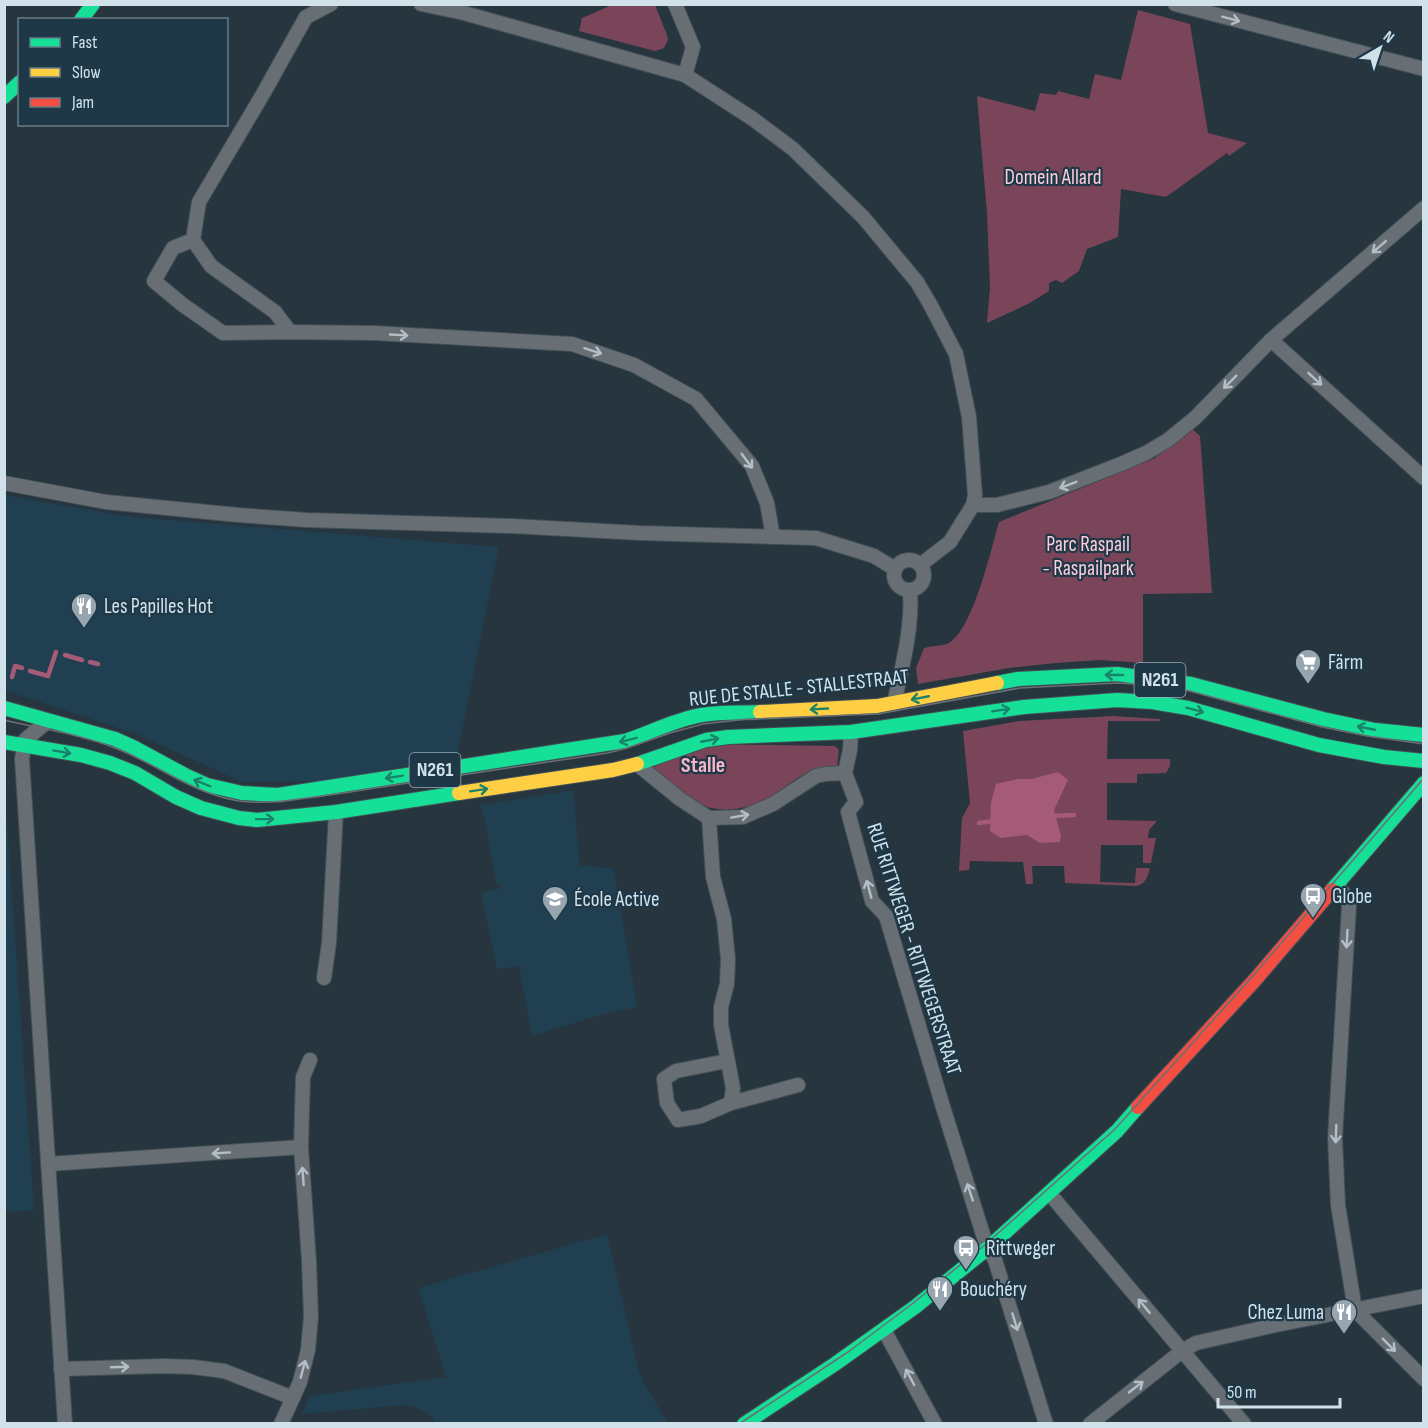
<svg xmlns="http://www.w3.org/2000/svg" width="1428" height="1428" viewBox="0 0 1428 1428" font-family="'Sofia Sans Condensed',sans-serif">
  <rect width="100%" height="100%" fill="#27353e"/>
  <g fill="#203f50">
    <polygon points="5,495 123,516 499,547 457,757 324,781 242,782 136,734 19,695 5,691"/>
    <polygon points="4,778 34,1210 5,1212 4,1212"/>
    <polygon points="573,790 580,865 614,869 637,1005 636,1005 637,1008 614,1011 532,1036 519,966 497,969 481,893 501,888 500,884 496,884 484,817 480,805"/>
    <polygon points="607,1234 638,1368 643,1382 668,1423 436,1423 426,1412 412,1406 404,1405 302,1414 310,1396 446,1377 418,1288"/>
  </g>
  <g fill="#7a4559">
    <polygon points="614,4 655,5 667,35 668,40 664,48 655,51 579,31 582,18"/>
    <polygon points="1138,10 1190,24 1208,133 1247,143 1229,156 1227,153 1166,197 1121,189 1118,237 1087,249 1079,271 1062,283 1056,280 1049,283 1049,291 1028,304 987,323 990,288 987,213 977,96 1035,111 1040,93 1056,95 1058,91 1089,99 1095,74 1121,80"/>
    <path d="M1191 428 1200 436 1212 593 1143 594V663L1100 660 1056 663 1009 668 918 684 916 668 924 648C931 646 940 646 947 644 973 632 991 549 999 522L1155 458Z"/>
    <path d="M1113 716 1160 719V721H1108L1107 759H1170V766L1166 773 1137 774V783H1107V820L1157 821 1149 830 1148 838H1156L1151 863H1143V845H1101L1100 882 1135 883 1136 868H1150C1148 876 1145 885 1136 886L1065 883 1064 866H1032L1033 884H1026L1023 862 970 861 969 870 959 871 962 818 970 803 963 731 1019 721Z"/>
    <path d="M708 744 835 746 839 750 837 767C829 768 820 768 813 770 799 775 786 787 773 795 752 809 721 815 697 803 681 795 666 782 651 771V765Z"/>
  </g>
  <polygon fill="#a55b76" points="1058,772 1068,780 1054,810 1061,836 1060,842 1040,843 1027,835 1001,838 990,831 991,803 996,784 1018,779 1031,779"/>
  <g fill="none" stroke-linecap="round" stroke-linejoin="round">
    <g stroke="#a55b76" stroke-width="4.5">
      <polyline points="65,655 82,660"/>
      <polyline points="90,662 98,664"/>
      <polyline points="30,671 48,676 56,652"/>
      <polyline points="12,677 15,666 22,668"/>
      <polyline points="1050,816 1074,815"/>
      <polyline points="979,823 994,821"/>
    </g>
    <g stroke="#445058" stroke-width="16">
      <g id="street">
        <polyline points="331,4 306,17 263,94 199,202 193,240 173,248 154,281 183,305 223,333 290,332 374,333 572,344 634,365 696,399 752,466 767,503 773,537"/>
        <polyline points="421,4 464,13 685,75 753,119 793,149 863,217 917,282 930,304 956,354 969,417 975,495 973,505 950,542 920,565"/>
        <polyline points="675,4 693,47 685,75"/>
        <polyline points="1175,4 1424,69"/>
        <polyline points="193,240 211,266 275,312 290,332"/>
        <polyline points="1271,340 1424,478"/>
        <polyline points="4,483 106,502 238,515 307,520 512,526 640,533 816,538 874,556 895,569"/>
        <polyline points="973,505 997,505 1049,492 1121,464 1146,453 1168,440 1195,418 1271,340 1424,208"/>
        <circle cx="909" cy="575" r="15"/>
        <path d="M894 703C902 668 913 626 910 591"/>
        <polyline points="48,721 25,740 22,759 65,1424"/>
        <polyline points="851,732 850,750 845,773 856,802 848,812 872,901 886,916 943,1107 986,1244 995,1260 1046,1424"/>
        <polyline points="637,764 680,799 709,818 743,817 773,804 816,776 825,774 845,773"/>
        <polyline points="709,818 713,877 724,919 728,959 727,984 721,1007 721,1025 733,1088 731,1103"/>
        <polyline points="1336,885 1346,896 1349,906 1335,1138 1338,1205 1355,1310 1424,1379"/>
        <polyline points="324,978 329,943 336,812"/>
        <polyline points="727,1061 676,1071 664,1079 667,1103 678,1120 701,1116 731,1103 798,1085"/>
        <polyline points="48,1164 301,1147"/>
        <polyline points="1049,1193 1244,1424"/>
        <polyline points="884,1330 935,1424"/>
        <polyline points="61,1369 163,1366 193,1367 224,1371 293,1398"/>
        <polyline points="281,1424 300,1382 308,1350 311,1317 309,1261 301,1147 303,1077 310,1060"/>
        <polyline points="1090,1424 1182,1351 1196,1343 1276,1325 1424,1296"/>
      </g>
    </g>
    <g stroke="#445058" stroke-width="16">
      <g id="fast">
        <polyline points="81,20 93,4"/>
        <polyline points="4,97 20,82"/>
        <polyline points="997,683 1018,679 1117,674 1191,684 1323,719 1375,730 1424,735"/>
        <path d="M4 708 115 739 133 747 185 775 207 785 242 793 278 795 625 741C650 733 676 719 702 715 721 712 741 713 760 712"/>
        <polyline points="4,742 81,755 110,763 135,773 176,797 201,808 239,818 257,820 336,812 459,793"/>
        <polyline points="637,764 706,740 728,737 851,732 1024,707 1117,700 1152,702 1188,708 1319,745 1384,757 1424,761"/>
        <polyline points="1332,890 1424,783"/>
        <polyline points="744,1424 835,1364 915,1307 988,1248 1117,1131 1138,1107"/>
      </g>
    </g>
    <g stroke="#445058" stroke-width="16">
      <g id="slow">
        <polyline points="760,712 877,706 997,683"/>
        <polyline points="459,793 613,770 637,764"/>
      </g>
    </g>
    <g stroke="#445058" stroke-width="16">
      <polyline id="jam" points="1138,1107 1254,981 1332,890"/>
    </g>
    <use href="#street" stroke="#686f74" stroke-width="14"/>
    <use href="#fast" stroke="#16e098" stroke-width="14"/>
    <use href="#slow" stroke="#ffcf43" stroke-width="14"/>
    <use href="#jam" stroke="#f24e42" stroke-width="14"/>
    <g stroke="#687074" stroke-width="1.5">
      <path d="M4 720C41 729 80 734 115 748 157 764 194 794 239 801 262 804 285 801 307 798 330 795 352 792 375 788 452 776 530 765 608 753L627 748 670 733 703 724 748 719 878 714 1020 688 1117 683 1166 686 1190 691 1322 727 1367 736 1424 744"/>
      <polyline points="739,1424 848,1352 912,1304 986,1244 1115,1129 1251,978 1424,778"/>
    </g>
  </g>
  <defs><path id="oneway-shaft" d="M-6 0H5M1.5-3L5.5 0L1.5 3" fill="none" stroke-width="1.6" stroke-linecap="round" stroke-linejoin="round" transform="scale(1.5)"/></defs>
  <g stroke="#b2bfc7">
    <use href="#oneway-shaft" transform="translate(1231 19) rotate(15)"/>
    <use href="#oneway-shaft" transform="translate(1379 247) rotate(139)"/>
    <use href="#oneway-shaft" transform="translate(399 335) rotate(3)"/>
    <use href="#oneway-shaft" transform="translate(593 351) rotate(18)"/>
    <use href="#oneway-shaft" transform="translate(1315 379) rotate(42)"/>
    <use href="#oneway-shaft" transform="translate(1230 382) rotate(135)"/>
    <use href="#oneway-shaft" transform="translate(747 461) rotate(53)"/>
    <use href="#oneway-shaft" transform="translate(1068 485) rotate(159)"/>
    <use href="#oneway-shaft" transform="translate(740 816) rotate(-10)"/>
    <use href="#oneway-shaft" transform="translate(869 889) rotate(-105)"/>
    <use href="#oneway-shaft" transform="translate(1347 939) rotate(93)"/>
    <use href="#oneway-shaft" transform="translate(1336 1134) rotate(92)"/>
    <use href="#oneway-shaft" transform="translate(221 1153) rotate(176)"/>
    <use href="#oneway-shaft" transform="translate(303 1176) rotate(-94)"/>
    <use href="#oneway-shaft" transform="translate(970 1192) rotate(-108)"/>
    <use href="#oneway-shaft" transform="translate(1144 1306) rotate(-130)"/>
    <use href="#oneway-shaft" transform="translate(1015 1322) rotate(73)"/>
    <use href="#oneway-shaft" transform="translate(1389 1345) rotate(45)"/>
    <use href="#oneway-shaft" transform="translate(120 1367) rotate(-2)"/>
    <use href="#oneway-shaft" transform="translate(303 1369) rotate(-75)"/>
    <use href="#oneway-shaft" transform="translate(910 1377) rotate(-118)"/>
    <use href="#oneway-shaft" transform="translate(1136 1387) rotate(-38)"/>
  </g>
  <g stroke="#1a846b">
    <use href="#oneway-shaft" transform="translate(1114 675) rotate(-180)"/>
    <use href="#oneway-shaft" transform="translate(920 698) rotate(169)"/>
    <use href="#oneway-shaft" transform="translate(819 709) rotate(177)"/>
    <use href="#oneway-shaft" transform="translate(1001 710) rotate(-9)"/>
    <use href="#oneway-shaft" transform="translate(1195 710) rotate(15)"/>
    <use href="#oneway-shaft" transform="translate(1366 728) rotate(-169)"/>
    <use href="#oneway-shaft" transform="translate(628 740) rotate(166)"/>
    <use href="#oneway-shaft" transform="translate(710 740) rotate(-11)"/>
    <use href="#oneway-shaft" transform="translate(62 752) rotate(10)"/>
    <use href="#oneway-shaft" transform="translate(394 777) rotate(171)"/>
    <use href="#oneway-shaft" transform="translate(202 783) rotate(-158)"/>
    <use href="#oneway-shaft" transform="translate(479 790) rotate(-9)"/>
    <use href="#oneway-shaft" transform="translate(265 819) rotate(-1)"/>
  </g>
  <defs>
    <g id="restaurant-pin" transform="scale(1.35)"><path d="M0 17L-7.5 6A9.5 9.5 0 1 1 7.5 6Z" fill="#96a5ae" stroke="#1e3847"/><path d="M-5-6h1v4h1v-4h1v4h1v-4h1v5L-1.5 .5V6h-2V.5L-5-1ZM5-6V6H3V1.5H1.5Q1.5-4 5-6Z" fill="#fff"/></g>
    <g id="supermarket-pin" transform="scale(1.35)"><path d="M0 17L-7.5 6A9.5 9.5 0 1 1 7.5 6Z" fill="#96a5ae" stroke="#1e3847"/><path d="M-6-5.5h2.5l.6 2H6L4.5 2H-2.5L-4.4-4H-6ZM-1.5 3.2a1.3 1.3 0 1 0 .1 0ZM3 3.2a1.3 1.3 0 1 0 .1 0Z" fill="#fff"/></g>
    <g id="bus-pin" transform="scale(1.35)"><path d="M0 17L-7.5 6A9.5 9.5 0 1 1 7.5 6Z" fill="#96a5ae" stroke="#1e3847"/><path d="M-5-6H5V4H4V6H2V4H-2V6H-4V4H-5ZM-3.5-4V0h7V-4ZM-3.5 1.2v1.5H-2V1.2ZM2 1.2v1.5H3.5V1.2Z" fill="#fff"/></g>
    <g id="school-pin" transform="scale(1.35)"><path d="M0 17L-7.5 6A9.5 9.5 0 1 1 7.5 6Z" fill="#96a5ae" stroke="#1e3847"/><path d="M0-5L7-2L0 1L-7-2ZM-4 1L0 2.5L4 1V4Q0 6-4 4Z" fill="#fff"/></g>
  </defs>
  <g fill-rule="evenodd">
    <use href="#restaurant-pin" x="84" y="606"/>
    <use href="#supermarket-pin" x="1308" y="662"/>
    <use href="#bus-pin" x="1313" y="896"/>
    <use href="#school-pin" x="555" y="899"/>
    <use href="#bus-pin" x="966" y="1248"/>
    <use href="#restaurant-pin" x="940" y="1289"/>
    <use href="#restaurant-pin" x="1344" y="1312"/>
  </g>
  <g text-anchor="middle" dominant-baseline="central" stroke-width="4.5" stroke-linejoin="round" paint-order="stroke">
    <g fill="#1e3847" stroke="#9baeb9" stroke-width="1.5">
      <rect x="1134.5" y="663" width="51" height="34" rx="4.5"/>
      <rect x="409.5" y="753" width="51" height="34" rx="4.5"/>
    </g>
    <g font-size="20" font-weight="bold" fill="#d1e1ea">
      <text x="1160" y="680">N261</text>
      <text x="435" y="770">N261</text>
    </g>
    <g font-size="21" fill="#fcccda" stroke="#1e3847">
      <text x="1053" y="177">Domein Allard</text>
      <text x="1088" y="544">Parc Raspail<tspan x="1088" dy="24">- Raspailpark</tspan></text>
    </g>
    <g font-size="21" fill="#d1e1ea" stroke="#1e3847" text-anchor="start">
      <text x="104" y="606">Les Papilles Hot</text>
      <text x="1328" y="662">Färm</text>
      <text x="1332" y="896">Globe</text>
      <text x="574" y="899">École Active</text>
      <text x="986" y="1248">Rittweger</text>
      <text x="960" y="1289">Bouchéry</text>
      <text x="1324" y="1312" text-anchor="end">Chez Luma</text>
    </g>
    <g font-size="21" fill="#d1e1ea" stroke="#1e3847">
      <text transform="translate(799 688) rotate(-6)">RUE DE STALLE - STALLESTRAAT</text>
      <text transform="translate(914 949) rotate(72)">RUE RITTWEGER - RITTWEGERSTRAAT</text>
    </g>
    <g font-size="22" font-weight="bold" fill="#f5b4c8" stroke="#1e3847">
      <text x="703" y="765">Stalle</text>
    </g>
  </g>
  <rect width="1428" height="1428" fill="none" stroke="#d1e1ea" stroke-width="12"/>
  <rect x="18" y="18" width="210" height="108" fill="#1e3847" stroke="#667c88" stroke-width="1.5"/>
  <rect x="30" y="38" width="30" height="9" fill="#16e098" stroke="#667c88" stroke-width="1.5"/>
  <text x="72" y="48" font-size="18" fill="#d1e1ea">Fast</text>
  <rect x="30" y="68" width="30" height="9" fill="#ffcf43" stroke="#667c88" stroke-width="1.5"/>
  <text x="72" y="78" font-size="18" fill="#d1e1ea">Slow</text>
  <rect x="30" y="98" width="30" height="9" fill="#f24e42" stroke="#667c88" stroke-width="1.5"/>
  <text x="72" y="108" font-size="18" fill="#d1e1ea">Jam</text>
  <g transform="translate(1380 48) rotate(39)" stroke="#1e3847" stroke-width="4.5" paint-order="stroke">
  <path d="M0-4.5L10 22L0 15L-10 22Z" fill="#d1e1ea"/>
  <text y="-9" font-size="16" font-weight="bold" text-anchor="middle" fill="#d1e1ea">N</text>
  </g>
  <path d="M1218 1398v9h122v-9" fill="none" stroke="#d1e1ea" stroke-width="3"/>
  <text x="1227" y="1398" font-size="18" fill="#d1e1ea" stroke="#1e3847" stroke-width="4.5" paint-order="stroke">50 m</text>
</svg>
